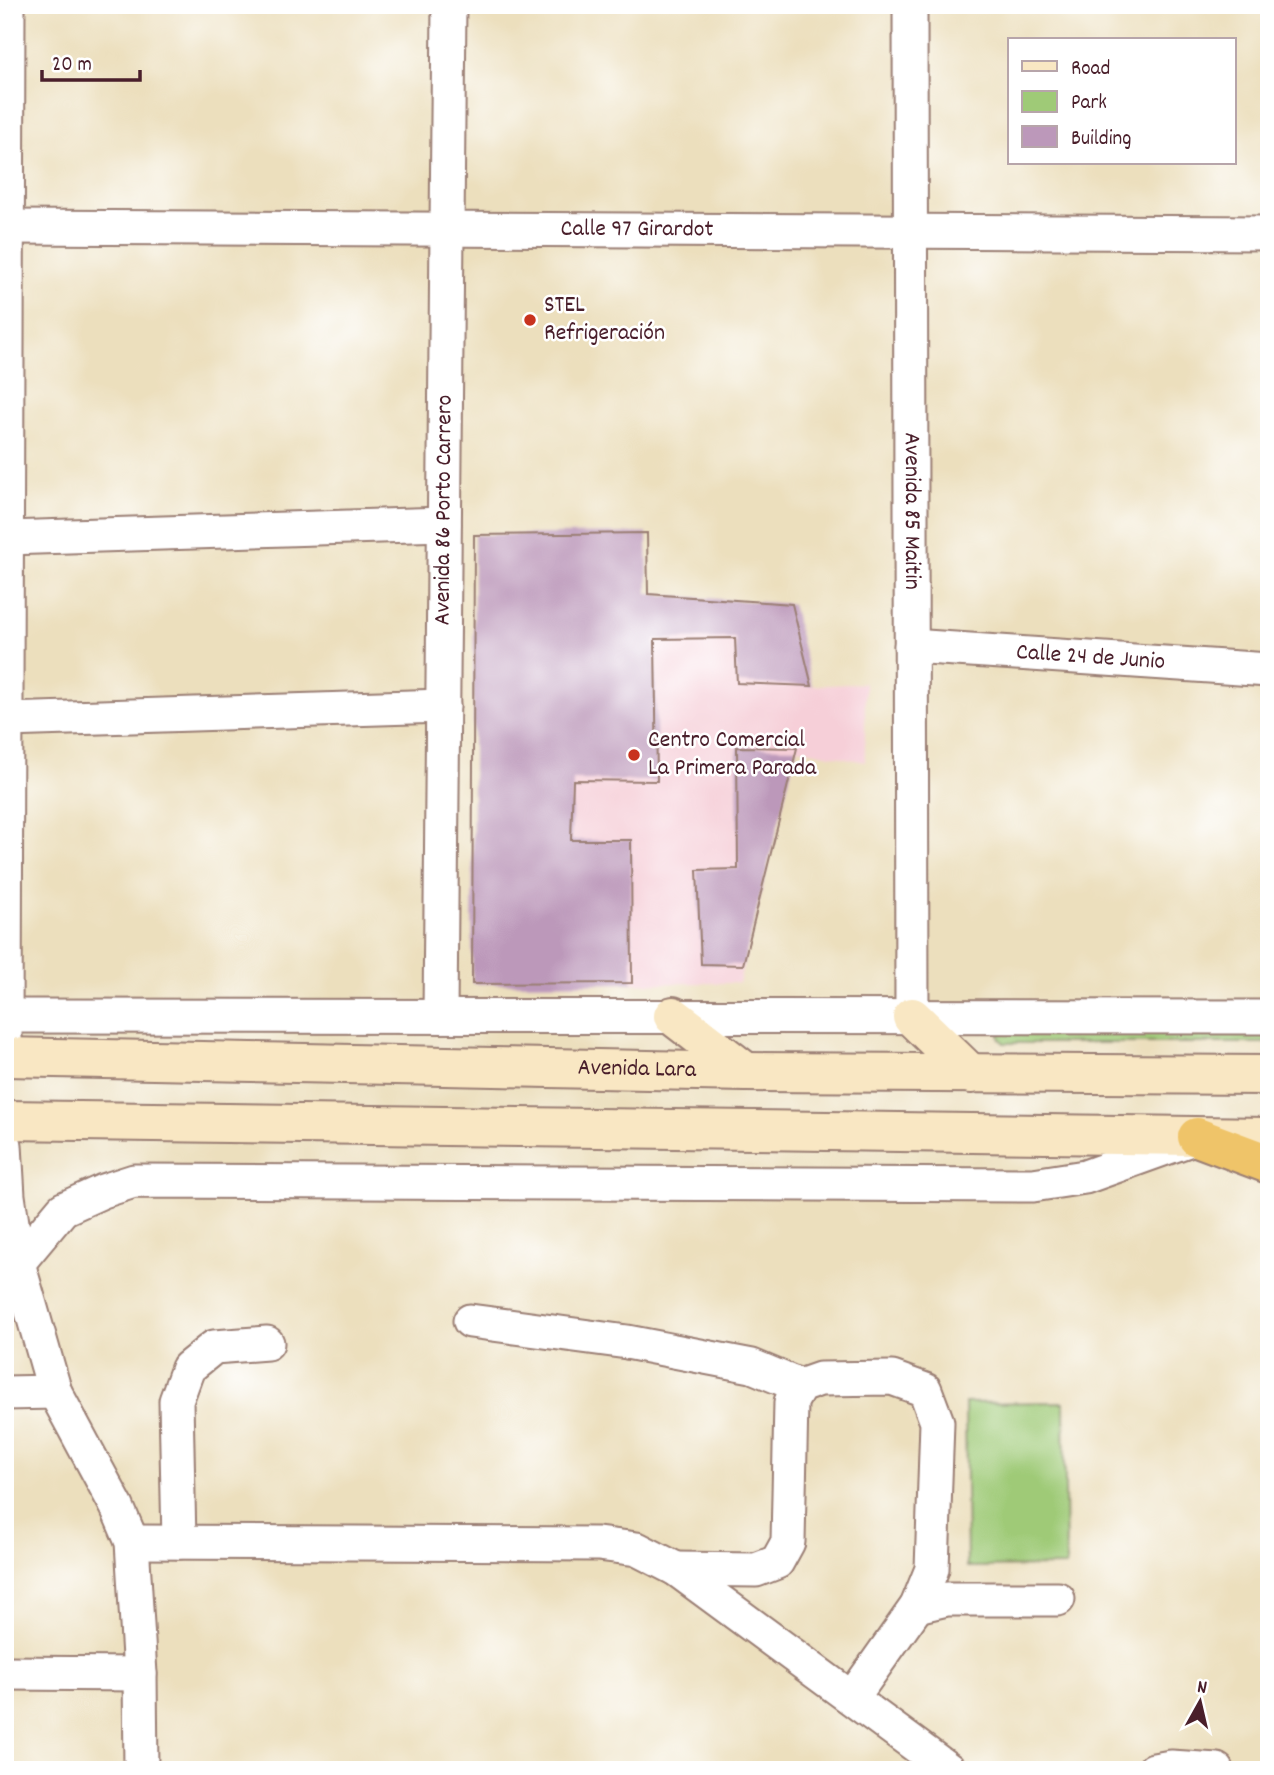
<svg xmlns="http://www.w3.org/2000/svg" width="1274" height="1775" viewBox="0 0 1274 1775" font-family="Dekko,sans-serif">
  <rect width="100%" height="100%" fill="#fff"/>
  <filter id="ink" filterUnits="userSpaceOnUse"><feTurbulence type="fractalNoise" baseFrequency=".0143" numOctaves="2"/><feDisplacementMap in="SourceGraphic" scale="14" xChannelSelector="R" yChannelSelector="G"/><feConvolveMatrix kernelMatrix="1 2 1 2 8 2 1 2 1" color-interpolation-filters="sRGB"/></filter>
  <filter id="wash" filterUnits="userSpaceOnUse"><feTurbulence type="fractalNoise" baseFrequency=".00686" numOctaves="4" result="noise"/><feDisplacementMap in="SourceGraphic" scale="28" xChannelSelector="R" yChannelSelector="G"/><feGaussianBlur stdDeviation="1.57" result="paint"/><feColorMatrix in="noise" values="0 0 0 0 0 0 0 0 0 0 0 0 0 0 0 0 0 1.4 0 .05"/><feComposite in="paint" operator="in"/></filter>
  <g filter="url(#wash)">
    <rect width="100%" height="100%" fill="#ecdfbd"/>
    <polygon fill="#f6cfd8" points="647,533 648,594 792,604 812,686 865,683 865,762 797,748 739,983 472,984 474,535"/>
    <g fill="#9fca77" stroke="#747451" stroke-width="2">
      <polygon points="1269,1030 1269,1043 1004,1043 1000,1039 999,1035 1002,1031"/>
      <polygon points="1064,1402 1066,1566 967,1567 965,1403"/>
    </g>
    <g id="blocks">
      <g fill="#bc98ba">
        <polygon points="647,533 648,594 792,604 812,686 737,683 735,638 655,639 657,781 573,780 571,840 631,840 632,983 472,984 474,535"/>
        <polygon points="737,747 797,748 743,965 701,964 697,870 738,869"/>
      </g>
    </g>
  </g>
  <g filter="url(#ink)">
    <use href="#blocks" fill-opacity="0" stroke="#9b7f74" stroke-width="2"/>
    <g fill="none" stroke-linecap="round" stroke-linejoin="round">
      <g stroke="#9b7f74" stroke-width="37">
        <g id="street">
          <path id="s1" d="M910 5 912 1017"/>
          <path id="s2" d="M5 227 1269 233"/>
          <polyline points="7,538 444,524"/>
          <path id="s3" d="M911 646 1269 670"/>
          <polyline points="7,720 443,706"/>
          <polyline points="5,1016 1269,1017"/>
          <path id="s4" d="M440 1016 449 5"/>
          <polyline points="5,1039 8,5"/>
          <polyline points="5,1145 8,1196 18,1263 55,1392 117,1507 132,1542 140,1674 141,1770"/>
          <polyline points="18,1263 63,1209 103,1191 134,1181 1033,1185 1085,1177 1188,1140"/>
          <polyline points="470,1321 627,1342 752,1366 800,1386"/>
          <polyline points="5,1393 55,1392"/>
          <polyline points="132,1542 598,1544 637,1549 676,1569 949,1770"/>
          <polyline points="179,1542 176,1401 188,1368 214,1347 267,1343"/>
          <polyline points="676,1569 756,1570 777,1562 788,1542 791,1402 800,1386 820,1379 892,1378 925,1390 937,1422 932,1569 917,1606 852,1698"/>
          <polyline points="917,1606 947,1599 1058,1599"/>
          <polyline points="5,1673 140,1674"/>
          <polyline points="1154,1770 1171,1767 1217,1770"/>
        </g>
      </g>
      <g stroke="#9b7f74" stroke-width="42">
        <g id="secondary">
          <polyline points="673,1016 746,1072"/>
          <polyline points="912,1017 971,1074"/>
          <path id="s5" d="M5 1057 746 1072 1269 1075"/>
          <polyline points="5,1120 1269,1137"/>
        </g>
      </g>
      <g stroke="#9b7f74" stroke-width="42">
        <polyline id="highway" points="1197,1137 1269,1164"/>
      </g>
      <use href="#street" stroke="#fff" stroke-width="33"/>
      <use href="#secondary" stroke="#f9e7c3" stroke-width="38"/>
      <use href="#highway" stroke="#efc469" stroke-width="38"/>
    </g>
  </g>
  <g fill="#c8321e" stroke="#fff" stroke-width="2.5">
    <circle cx="530" cy="320" r="7"/>
    <circle cx="634" cy="755" r="7"/>
  </g>
  <g text-anchor="middle" dominant-baseline="central" stroke-width="5" stroke-linejoin="round" paint-order="stroke">
    <g font-size="24" fill="#4a1f2b" stroke="#fff">
      <text stroke="none"><textPath href="#s2" startOffset="632">Calle 97 Girardot</textPath></text>
      <text stroke="none"><textPath href="#s4" startOffset="506">Avenida 86 Porto Carrero</textPath></text>
      <text stroke="none"><textPath href="#s1" startOffset="506">Avenida 85 Maitin</textPath></text>
      <text stroke="none"><textPath href="#s3" startOffset="180">Calle 24 de Junio</textPath></text>
      <text stroke="none"><textPath href="#s5" startOffset="632">Avenida Lara</textPath></text>
    </g>
    <g font-size="24" fill="#4a1f2b" stroke="#fff" text-anchor="start">
      <text x="544" y="306">STEL<tspan x="544" dy="28">Refrigeración</tspan></text>
      <text x="648" y="741">Centro Comercial<tspan x="648" dy="28">La Primera Parada</tspan></text>
    </g>
  </g>
  <rect width="1274" height="1775" fill="none" stroke="#fff" stroke-width="28"/>
  <rect x="1008" y="38" width="228" height="126" fill="#ffffff" stroke="#b7a5aa" stroke-width="2"/>
  <rect x="1022" y="61" width="35" height="10" fill="#f9e7c3" stroke="#b7a5aa" stroke-width="2"/>
  <text x="1071" y="74" font-size="21" fill="#4a1f2b">Road</text>
  <rect x="1022" y="91" width="35" height="21" fill="#9fca77" stroke="#b7a5aa" stroke-width="2"/>
  <text x="1071" y="108" font-size="21" fill="#4a1f2b">Park</text>
  <rect x="1022" y="126" width="35" height="21" fill="#bc98ba" stroke="#b7a5aa" stroke-width="2"/>
  <text x="1071" y="144" font-size="21" fill="#4a1f2b">Building</text>
  <g transform="translate(1200 1702) rotate(8)" stroke="#ffffff" stroke-width="5" paint-order="stroke">
  <path d="M0-5L12 26L0 18L-12 26Z" fill="#4a1f2b"/>
  <text y="-10" font-size="19" font-weight="bold" text-anchor="middle" fill="#4a1f2b">N</text>
  </g>
  <path d="M42 70v10h98v-10" fill="none" stroke="#4a1f2b" stroke-width="3.5"/>
  <text x="52" y="70" font-size="21" fill="#4a1f2b" stroke="#ffffff" stroke-width="5" paint-order="stroke">20 m</text>
</svg>
